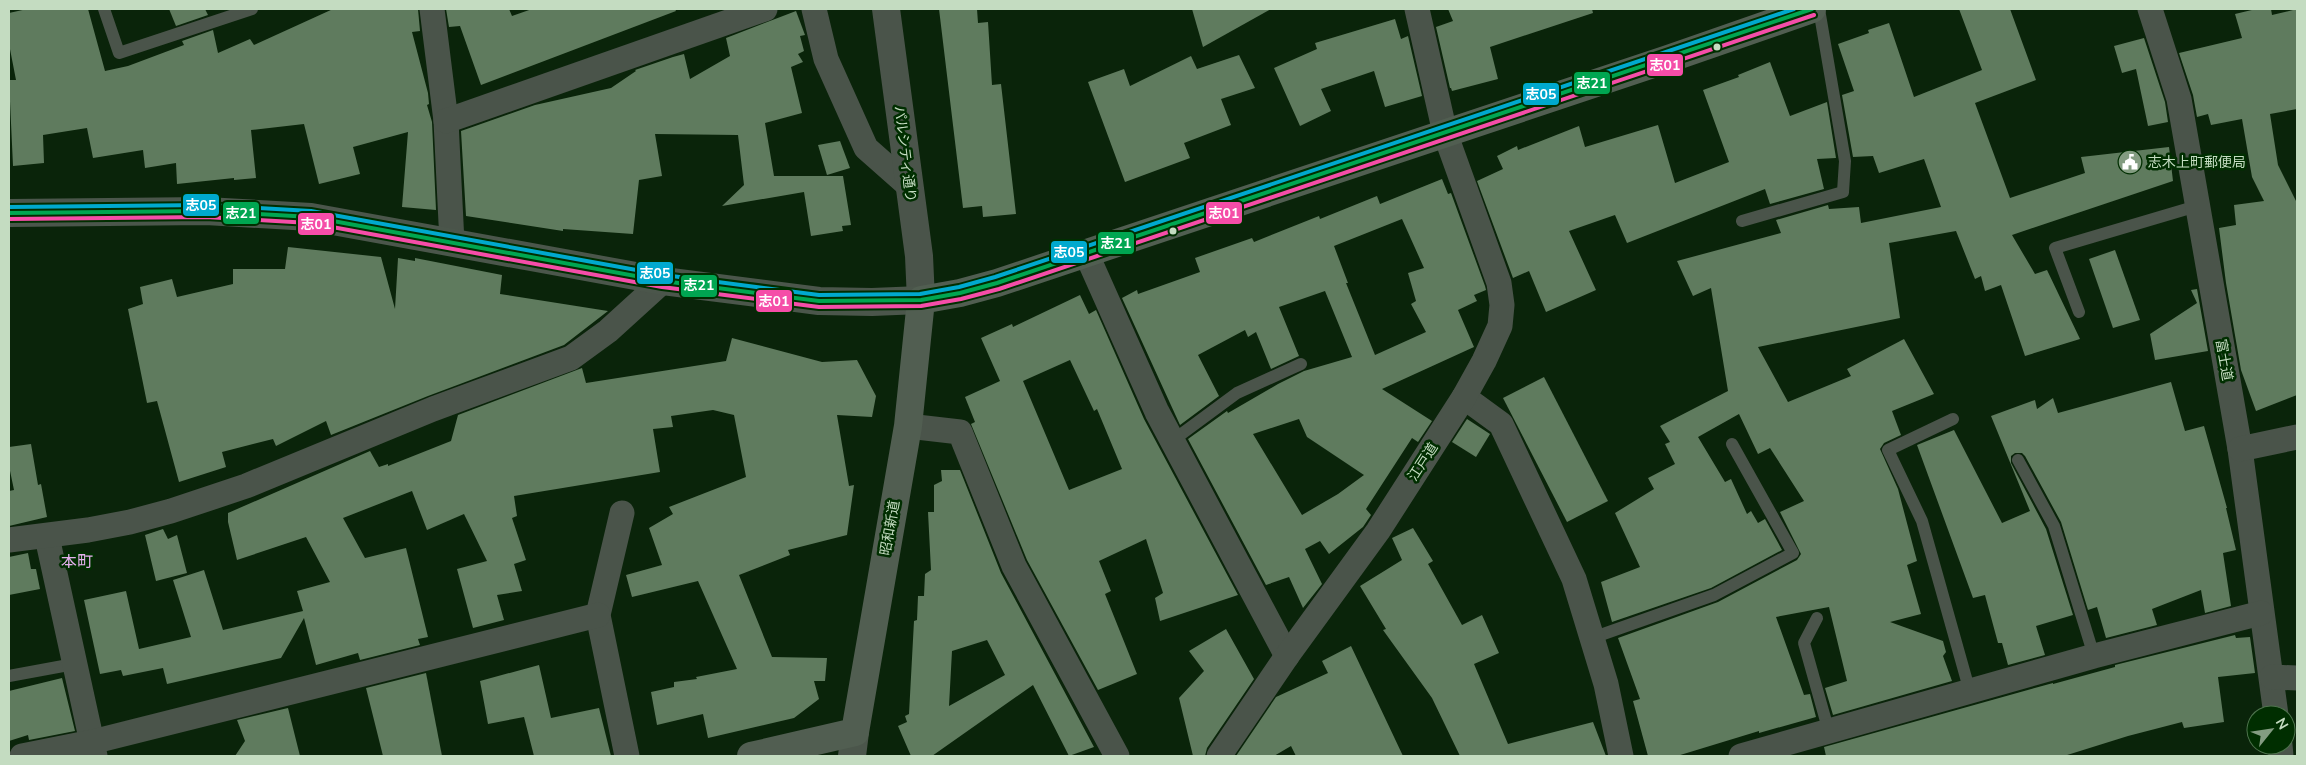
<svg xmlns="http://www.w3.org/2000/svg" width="2306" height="765" viewBox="0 0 2306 765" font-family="'Nunito Sans','Noto Sans JP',sans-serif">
  <rect width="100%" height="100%" fill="#0a240a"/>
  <g fill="#5f7b5e" fill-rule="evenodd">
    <polygon points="27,9 88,9 105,71 128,66 184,45 182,41 213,30 218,53 250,39 254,45 333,9 418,9 420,31 412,32 428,93 429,104 427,105 432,122 436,210 402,207 408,132 353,147 360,174 319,184 304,124 251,130 256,178 234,180 234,178 177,184 176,163 145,168 143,150 93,158 87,128 43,135 44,163 13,166 9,80 16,80 9,44 9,13"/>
    <polygon points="169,9 205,9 208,15 176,26"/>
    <polygon points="446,9 509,9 512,16 532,9 675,9 676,11 481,85 460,26 449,27"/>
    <polygon points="939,9 977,9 978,23 988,22 992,85 1001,84 1016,214 983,217 982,206 963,208"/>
    <polygon points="1192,9 1271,9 1203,47"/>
    <polygon points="1448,9 1592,9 1593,13 1490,47 1498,79 1452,91 1451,88 1450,88 1436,27 1453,21"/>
    <polygon points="1959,9 2010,9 2036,80 1975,103 2010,198 2085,173 2081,157 2169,147 2173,181 2012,235 2035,274 2047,270 2080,339 2025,356 2001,285 1985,291 1981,276 1975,279 1956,231 1889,243 1900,318 1758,347 1788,402 1851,376 1847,369 1904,339 1934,394 1892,411 1901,435 1884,443 1880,449 1898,489 1917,561 1907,565 1921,614 1890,622 1943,641 1946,652 1943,656 1952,681 1833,715 1825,688 1847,681 1829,607 1776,617 1804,695 1810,694 1816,717 1759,733 1759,731 1677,756 1648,756 1633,701 1640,699 1618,638 1718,602 1797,560 1801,554 1780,512 1804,501 1770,448 1758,454 1739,414 1698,437 1725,482 1731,479 1747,514 1751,511 1758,523 1765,519 1782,550 1711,588 1612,622 1601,582 1640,567 1615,513 1654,489 1648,478 1675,464 1665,444 1670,442 1660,426 1728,391 1711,288 1693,296 1677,261 1781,233 1776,220 1828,205 1829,209 1859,207 1861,223 1941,207 1924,159 1879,173 1873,156 1853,157 1842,95 1854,91 1838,44 1869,33 1868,30 1889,23 1914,97 1982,70"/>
    <polygon points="2256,9 2271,9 2272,15 2297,9 2297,109 2270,114 2278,165 2297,203 2297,395 2256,411 2241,370 2226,283 2219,228 2236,225 2234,205 2264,201 2252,177 2242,119 2211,125 2208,114 2197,117 2193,95 2179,53 2242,38 2235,14"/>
    <polygon points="796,11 805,35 800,36 804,51 798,54 803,62 791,67 802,113 765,123 774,176 843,176 851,225 842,226 843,231 811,236 804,192 722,206 744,185 738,135 655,134 662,176 639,180 633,234 563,229 563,231 466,216 461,131 535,105 611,88 636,71 635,70 673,57 684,54 690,79 730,56 726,38"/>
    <polygon points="1395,19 1401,39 1408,36 1422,96 1385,107 1374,71 1321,89 1331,111 1300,126 1274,68 1317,49 1315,43"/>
    <polygon points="2144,38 2165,102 2168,122 2148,126 2136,69 2122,73 2114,46"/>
    <polygon points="1239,55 1255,88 1221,99 1231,125 1184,143 1190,158 1125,182 1088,82 1124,69 1130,86 1191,56 1197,69"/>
    <polygon points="1770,62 1790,116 1827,102 1836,158 1817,159 1824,189 1770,204 1765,189 1627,243 1615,215 1569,231 1596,290 1546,312 1529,271 1513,278 1477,181 1503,169 1497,156 1517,146 1518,150 1579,126 1585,147 1658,125 1675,183 1729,162 1703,90 1739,77 1738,75"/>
    <polygon points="840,141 850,168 827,175 818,145"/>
    <path d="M1442 179 1448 194 1451 193 1485 286 1486 290 1474 295 1477 301 1458 310 1474 347 1382 389 1432 421 1418 442 1412 438 1366 509 1371 515 1363 527 1329 554 1320 541 1305 549 1322 584 1303 608 1289 577 1266 585 1188 439 1227 411 1228 413 1278 384 1304 371 1352 357 1325 291 1279 307 1299 356 1271 369 1256 332 1248 337 1245 330 1198 355 1219 396 1180 425 1122 298 1137 290 1138 294 1200 272 1195 258 1252 238 1254 242 1319 216 1320 219 1377 196 1380 204ZM1402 219 1424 268 1408 273 1416 301 1411 304 1426 332 1375 355 1346 283H1348L1334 246ZM1299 419 1307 437 1364 475 1338 494 1302 515 1253 434Z"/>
    <polygon points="288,247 381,257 395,309 398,258 415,261 415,258 502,275 500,294 608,311 564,345 428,396 331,435 326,421 276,446 273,439 222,452 226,467 179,482 157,401 147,403 128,309 143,304 140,287 172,279 177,297 233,284 233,269 285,269"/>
    <polygon points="2115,250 2140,320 2113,328 2089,259"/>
    <polygon points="2197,289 2208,351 2155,360 2150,334 2197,303 2191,290"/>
    <path d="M1080 295 1089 314 1096 310 1144 419 1238 595 1160 621 1155 598 1163 593 1146 539 1099 561 1111 591 1105 594 1137 674 1098 690 1027 560 971 424 975 422 965 397 1000 381 981 338 1012 324 1013 327ZM1070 360 1094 411 1097 409 1122 469 1069 490 1023 381Z"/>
    <polygon points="732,338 822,362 857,360 876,396 872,417 837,415 849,486 854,485 847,535 788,550 790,555 739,575 772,657 827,658 825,681 814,681 819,699 794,718 708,738 703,714 657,725 651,692 674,687 674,682 697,679 696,677 737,669 698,581 632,597 626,575 662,565 649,528 673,514 669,507 746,477 734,415 713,410 671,416 673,427 653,429 660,472 514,496 517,516 512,518 526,560 514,564 522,591 497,595 504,620 473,628 457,569 487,561 464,514 427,530 412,491 343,518 365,558 406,548 428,637 418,639 420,645 360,660 358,653 316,665 304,618 281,658 167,684 163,668 123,676 121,670 100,674 84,600 126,591 139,649 191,637 173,580 204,570 223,630 303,611 297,591 330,582 306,537 237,560 228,522 228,513 370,451 379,467 388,464 388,466 451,441 458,415 582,368 586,383 726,361"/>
    <polygon points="1544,377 1608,501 1567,522 1503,398"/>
    <polygon points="2171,382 2185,431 2204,426 2227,508 2226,508 2236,550 2223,553 2231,606 2205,613 2201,590 2152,609 2157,625 2106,638 2097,607 2088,610 2061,522 2025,456 2022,453 2015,453 2011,456 2011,463 2046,529 2073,615 2036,626 2045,655 2008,665 2002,643 1998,643 1985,595 1973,598 1917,445 1954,430 2002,523 2030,511 1991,416 2035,400 2037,409 2053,398 2058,413"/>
    <polygon points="1467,419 1490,434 1476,457 1452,442"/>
    <polygon points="31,444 38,485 41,484 47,517 9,526 9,491 14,490 9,466 9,447"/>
    <path d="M941 470H960L1001 573 1094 747 1069 756 1033 685 932 756H911L898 726 907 722 905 716 909 714 914 621 917 620 918 596H924L925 574 931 570 928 512H934V485L942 481ZM987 640 1005 675 949 706 952 651Z"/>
    <polygon points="1413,528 1433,561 1428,564 1462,625 1482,615 1499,653 1474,664 1508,744 1593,722 1606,756 1460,756 1432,698 1383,630 1386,629 1360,586 1402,560 1392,538"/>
    <polygon points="163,529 168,539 177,535 187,573 156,581 145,535"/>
    <polygon points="28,553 31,569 36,569 40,589 9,595 9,557"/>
    <polygon points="1226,629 1254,679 1207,748 1205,756 1193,756 1179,698 1204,671 1189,651"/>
    <polygon points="2235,635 2236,638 2250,637 2255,673 2218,677 2224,722 2184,728 2182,722 2128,736 2064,756 1826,756 1824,747 2053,683 2053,684 2115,667 2115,665"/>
    <polygon points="1351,646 1403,756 1296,756 1291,746 1274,756 1236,756 1276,697 1328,673 1322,661"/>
    <polygon points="539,665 551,718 599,708 611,756 534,756 524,717 488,724 480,681"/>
    <polygon points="426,673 442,756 383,756 366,688"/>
    <polygon points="62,678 75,731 29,740 28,735 9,741 9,691"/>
    <polygon points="288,708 300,756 235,756 245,741 237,720"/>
  </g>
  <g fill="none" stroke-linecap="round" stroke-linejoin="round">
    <g stroke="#4a544a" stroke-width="12">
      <polyline points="104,9 119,53 252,9"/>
      <polyline points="1742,221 1843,192 1845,161 1819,9"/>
      <polyline points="2079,312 2055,248 2197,206"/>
      <polyline points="1953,419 1888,450 1922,521 1970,692"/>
      <polyline points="1172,441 1237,393 1301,364"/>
      <polyline points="2018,460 2054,526 2094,656"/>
      <polyline points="1817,618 1804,643 1829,732"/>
      <polyline points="1592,638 1714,595 1793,553 1732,444"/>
      <polyline points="9,676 74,664"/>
    </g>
    <g stroke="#4a544a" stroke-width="25">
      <polyline points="432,9 446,121 452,243"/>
      <polyline points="814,9 826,59 866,148 909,186"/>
      <polyline points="2150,9 2179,99 2240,449 2276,715"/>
      <polyline points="446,121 765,9"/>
      <polyline points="1086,253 1157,412 1287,656"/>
      <polyline points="1464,397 1501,424 1574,579 1606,684 1621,756"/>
      <polyline points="908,426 960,432 1014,566 1117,756"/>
      <polyline points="2240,449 2297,437"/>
      <polyline points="622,513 598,615 627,756"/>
      <polyline points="47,537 95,756"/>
      <polyline points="9,540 88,530 130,522 171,511 246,486 433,409 571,358 608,331 663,281"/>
      <polyline points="2272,677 2297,678"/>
      <polyline points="2280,745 2281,756"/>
      <polyline points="22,756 92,742 598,615"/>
      <polyline points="1219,756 1287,656 1378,531 1464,397 1484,361 1500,326 1502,305 1499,283 1445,133 1417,9"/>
      <polyline points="1741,756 2094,656 2261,613"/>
    </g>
    <polyline stroke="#4a544a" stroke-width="28" points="886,9 919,256 921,300"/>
    <g stroke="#4b564b" stroke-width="28">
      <polyline points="9,213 206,211 311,217 663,281 819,301 872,302 921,300"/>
      <polyline points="852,756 855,732"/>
    </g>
    <polyline stroke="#515e51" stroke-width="28" points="751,756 855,732 908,426 921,300 960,293 997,283 1668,59 1812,9"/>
    <g stroke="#002e00" stroke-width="8">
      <polyline id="bus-1" points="9,213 206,211 311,217 663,281 819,301 921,300 960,293 997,283 1812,9"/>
    </g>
    <g stroke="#002e00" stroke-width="8">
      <polyline id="bus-2" points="9,219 206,217 310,223 662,287 819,307 921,306 961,299 999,289 1814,15"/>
    </g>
    <g stroke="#002e00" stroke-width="8">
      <polyline id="bus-3" points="9,207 206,205 311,211 664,275 819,295 920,294 959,287 995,277 1794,9"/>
    </g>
    <use href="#bus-1" stroke="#00a651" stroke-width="4"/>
    <use href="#bus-2" stroke="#f54da8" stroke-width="4"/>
    <use href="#bus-3" stroke="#00a9ce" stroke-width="4"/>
  </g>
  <defs>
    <g id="civic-disc" transform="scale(1.25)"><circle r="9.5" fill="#839c81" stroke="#002e00"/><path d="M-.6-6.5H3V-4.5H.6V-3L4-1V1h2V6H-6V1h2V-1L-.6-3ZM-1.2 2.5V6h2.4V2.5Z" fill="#fff"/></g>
  </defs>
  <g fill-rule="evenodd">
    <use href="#civic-disc" x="2130" y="162"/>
  </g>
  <g fill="#c4dcc1" stroke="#002e00" stroke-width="2">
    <circle cx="1717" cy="47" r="4.5"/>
    <circle cx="1173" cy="231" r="4.5"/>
  </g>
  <g text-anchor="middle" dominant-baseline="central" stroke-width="5" stroke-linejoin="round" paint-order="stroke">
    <g font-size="14" fill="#c4dcc1" stroke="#002e00">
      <text transform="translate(905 154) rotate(83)">パルシティ通り</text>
      <text transform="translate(2224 360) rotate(80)">富士道</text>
      <text transform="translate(1423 462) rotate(-57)">江戸道</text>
      <text transform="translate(890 528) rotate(-80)">昭和新道</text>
    </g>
    <g font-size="14" fill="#c4dcc1" stroke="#002e00" text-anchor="start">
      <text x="2148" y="162">志木上町郵便局</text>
    </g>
    <g font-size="16" fill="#e4b0ec" stroke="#002e00">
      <text x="77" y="562">本町</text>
    </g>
  </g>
  <g stroke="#002e00" stroke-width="2">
    <rect x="1646" y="53" width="38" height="24" rx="5" fill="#f54da8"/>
    <rect x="1573" y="71" width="38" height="24" rx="5" fill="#00a651"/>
    <rect x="1522" y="82" width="38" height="24" rx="5" fill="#00a9ce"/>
    <rect x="182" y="193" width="38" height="24" rx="5" fill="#00a9ce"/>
    <rect x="222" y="201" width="38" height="24" rx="5" fill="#00a651"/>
    <rect x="1205" y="201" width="38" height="24" rx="5" fill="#f54da8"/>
    <rect x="297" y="212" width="38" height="24" rx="5" fill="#f54da8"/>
    <rect x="1097" y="231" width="38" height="24" rx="5" fill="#00a651"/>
    <rect x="1050" y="240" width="38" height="24" rx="5" fill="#00a9ce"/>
    <rect x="636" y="261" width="38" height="24" rx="5" fill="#00a9ce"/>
    <rect x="680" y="274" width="38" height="24" rx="5" fill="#00a651"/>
    <rect x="755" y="289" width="38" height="24" rx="5" fill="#f54da8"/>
  </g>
  <g font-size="14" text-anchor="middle" font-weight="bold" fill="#fff">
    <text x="1665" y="70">志01</text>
    <text x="1592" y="88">志21</text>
    <text x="1541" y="99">志05</text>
    <text x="201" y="210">志05</text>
    <text x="241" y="218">志21</text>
    <text x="1224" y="218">志01</text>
    <text x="316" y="229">志01</text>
    <text x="1116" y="248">志21</text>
    <text x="1069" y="257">志05</text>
    <text x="655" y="278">志05</text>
    <text x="699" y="290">志21</text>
    <text x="774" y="306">志01</text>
  </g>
  <rect width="2306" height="765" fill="none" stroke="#c4dcc1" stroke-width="20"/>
  <g transform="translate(2271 730) rotate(60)"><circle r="24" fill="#002e00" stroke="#4e744d"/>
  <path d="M0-4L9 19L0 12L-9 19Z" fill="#839c81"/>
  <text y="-8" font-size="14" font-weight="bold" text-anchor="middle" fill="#c4dcc1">N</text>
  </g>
</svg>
